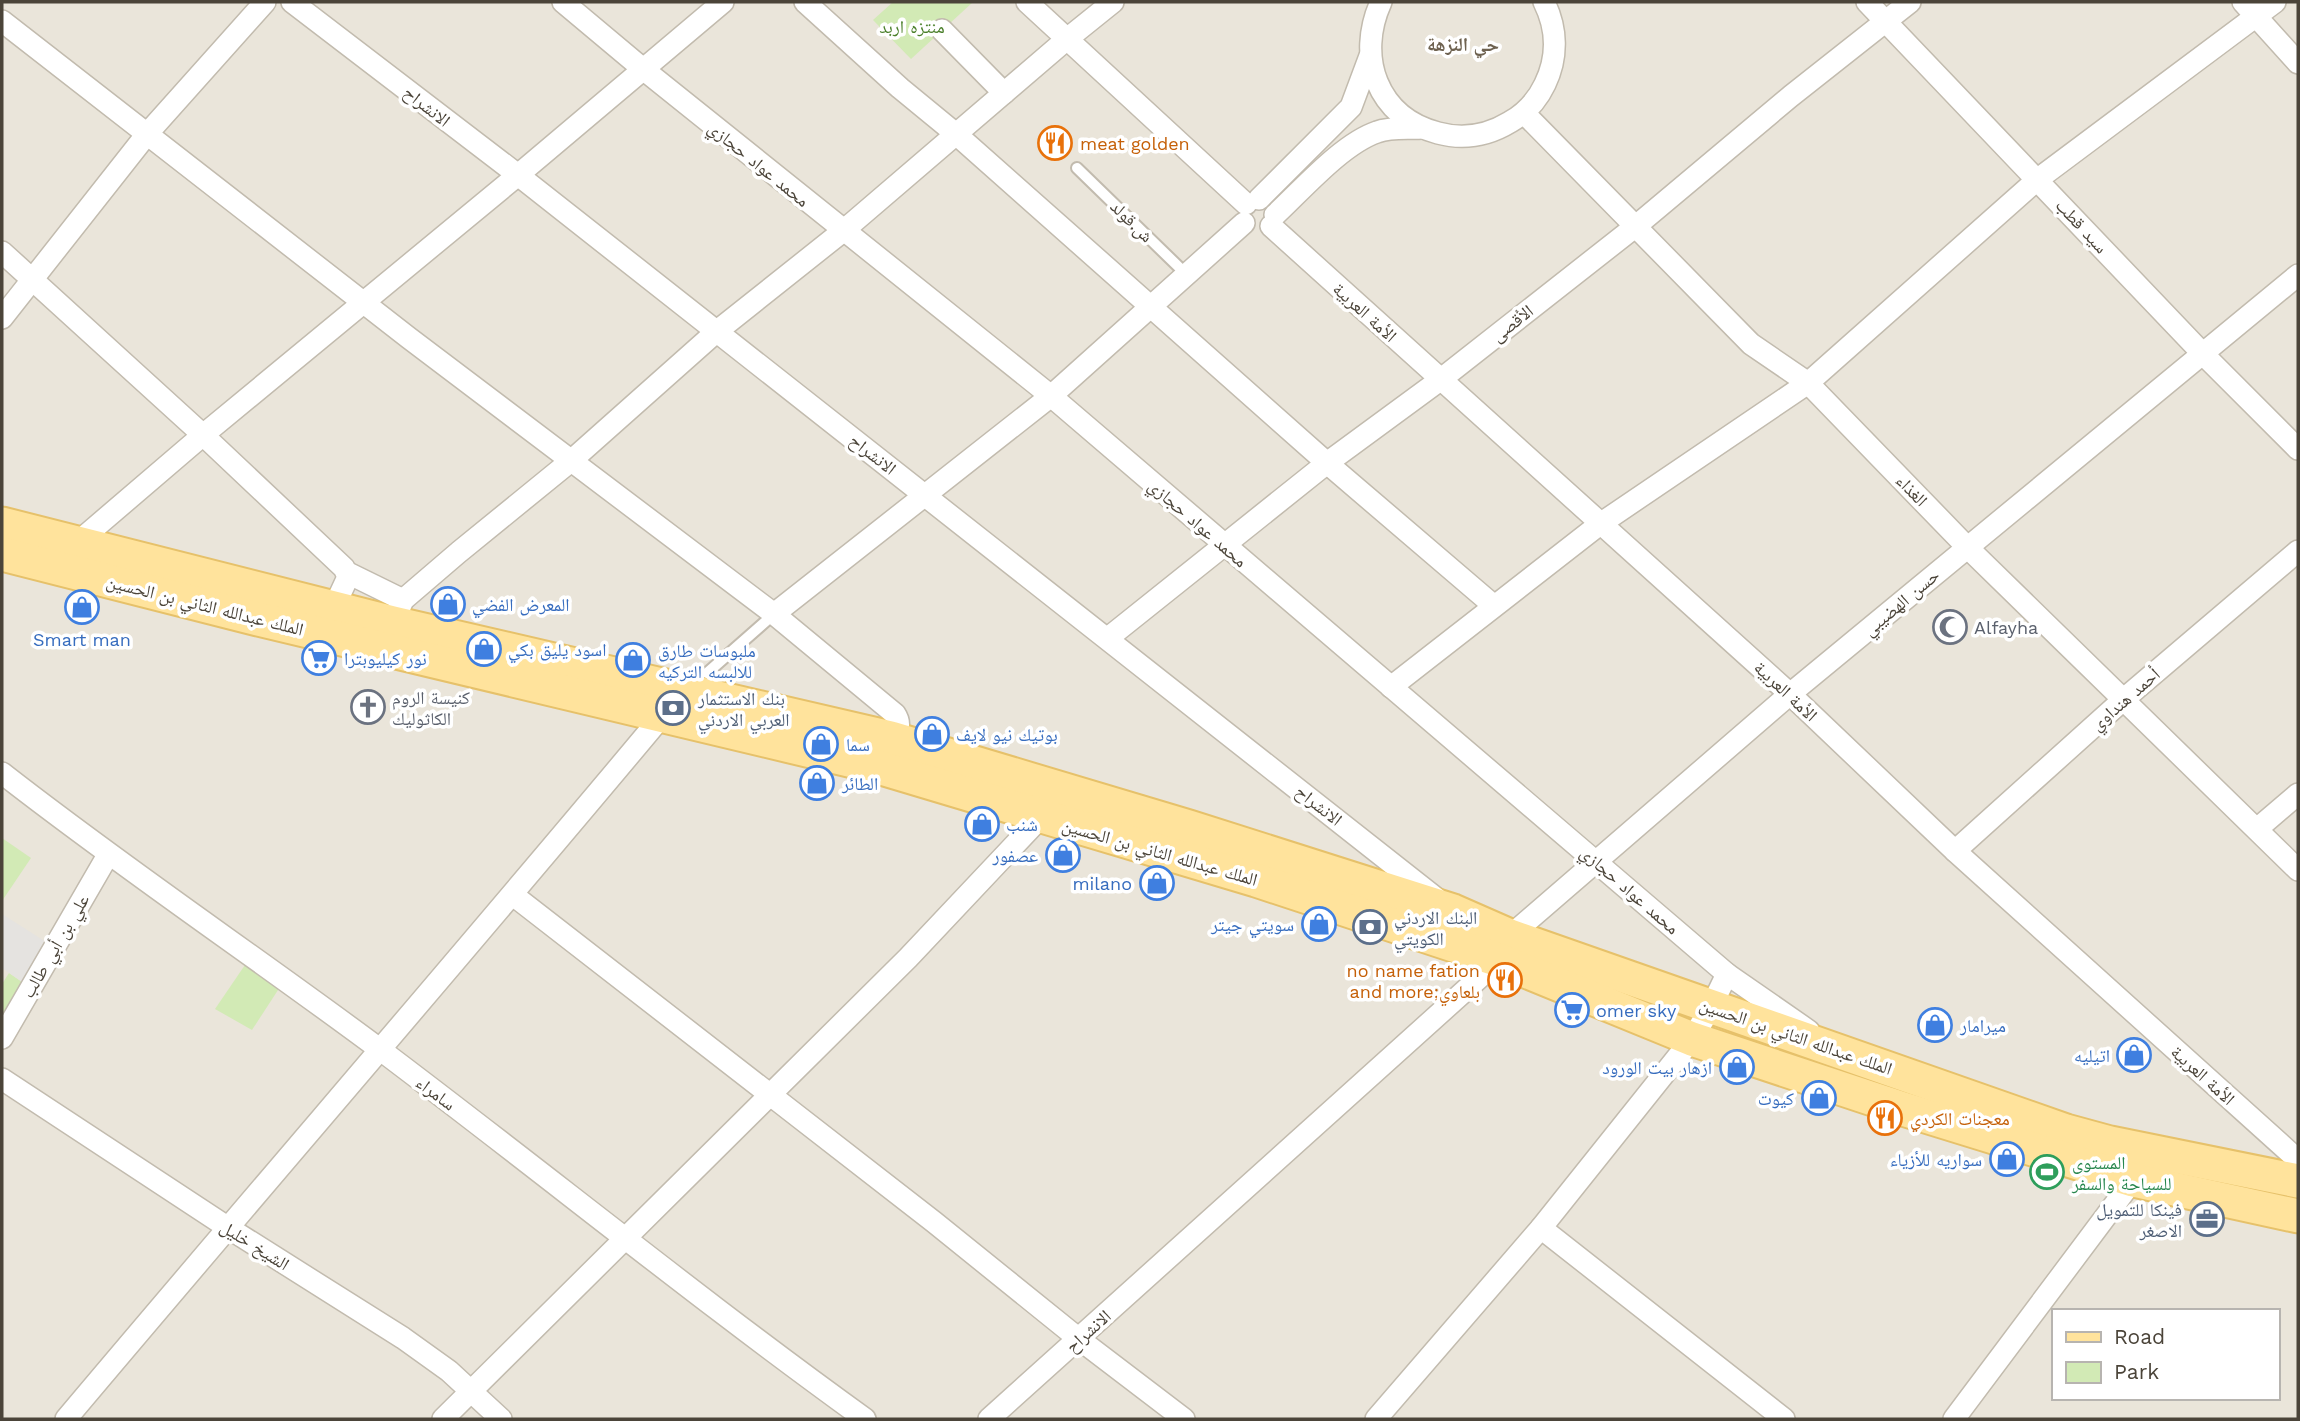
<svg xmlns="http://www.w3.org/2000/svg" width="2300" height="1421" viewBox="0 0 2300 1421" font-family="'Work Sans','Noto Naskh Arabic',sans-serif">
  <rect width="100%" height="100%" fill="#f6f3ec"/>
  <path fill="#eae5da" fill-rule="evenodd" d="M2 2H2298V1419H2ZM2053 1311H2277V1398H2053Z"/>
  <g fill="#d2eab5">
    <polygon points="893,2 973,2 911,59 873,20"/>
    <polygon points="2,838 31,858 2,901"/>
    <polygon points="247,962 280,987 252,1030 215,1009"/>
    <polygon points="9,973 25,984 2,1027 2,984"/>
  </g>
  <polygon fill="#e5e3e0" points="2,914 46,942 25,984 2,968"/>
  <g fill="none" stroke-linecap="round" stroke-linejoin="round">
    <g stroke="#c2bbae" stroke-width="14">
      <g id="lane">
        <polyline points="1077,168 1186,274"/>
        <polyline points="707,673 774,614"/>
      </g>
    </g>
    <g stroke="#c2bbae" stroke-width="24">
      <g id="street">
        <polyline points="292,2 518,175 1437,899"/>
        <polyline points="563,2 643,69 1051,396 1727,974 1809,1031"/>
        <polyline points="805,2 900,88 956,134 1327,463 1493,605"/>
        <polyline points="1027,2 1246,204"/>
        <path d="M1381 2C1356 57 1377 117 1438 133 1464 140 1487 136 1510 122 1526 113 1537 101 1545 84 1558 57 1557 28 1544 2"/>
        <polyline points="1867,2 2203,354 2298,449"/>
        <polyline points="2243,2 2298,63"/>
        <path d="M2 21 409 338 774 614 895 714C901 723 899 731 891 738"/>
        <polyline points="942,30 1004,93"/>
        <polyline points="1525,114 1751,344 1808,383 1967,547 2298,870"/>
        <polyline points="1259,199 1351,107 1370,56"/>
        <path d="M1275 215C1303 189 1342 144 1377 132 1390 127 1407 129 1421 128"/>
        <polyline points="1271,226 1790,694 1955,851 2298,1160"/>
        <polyline points="2,252 203,435 344,568 348,577 334,607"/>
        <polyline points="2,318 147,134 265,2"/>
        <polyline points="78,542 203,435 518,175 723,2"/>
        <polyline points="348,573 403,600"/>
        <polyline points="774,614 1051,396 1244,223"/>
        <polyline points="393,623 403,600 459,552 572,460 716,332 843,231 1067,39 1113,2"/>
        <polyline points="1108,638 1327,463 1440,380 1636,226 1791,96 1910,2"/>
        <polyline points="1391,687 1600,524 1808,383 2038,179 2275,2"/>
        <path d="M2 773C126 870 256 957 382 1051 544 1173 701 1301 865 1419"/>
        <polyline points="2257,829 2298,794"/>
        <polyline points="1955,851 2124,699 2298,551"/>
        <polyline points="513,895 934,1222 1079,1339 1184,1419"/>
        <polyline points="1510,936 1790,694 2298,275"/>
        <polyline points="2,1038 108,855"/>
        <polyline points="2,1079 227,1227 403,1338 449,1371 501,1419"/>
        <polyline points="1541,1228 1784,1419"/>
        <path d="M66 1419C264 1184 465 952 662 716L668 707"/>
        <polyline points="443,1419 908,958 1041,817"/>
        <polyline points="989,1419 1499,960"/>
        <polyline points="1376,1419 1541,1228 1692,1039 1711,1007 1727,974"/>
        <polyline points="1954,1419 2133,1180"/>
      </g>
    </g>
    <g stroke="#e6c16a" stroke-width="37">
      <g id="primary">
        <polyline points="2,524 393,623 891,738 1189,827 1453,911 1510,936 2066,1131 2110,1143 2298,1181"/>
        <polyline points="2,554 258,619 878,767 1256,880 1499,960 1692,1039 1903,1109 2133,1180 2298,1216"/>
      </g>
    </g>
    <use href="#lane" stroke="#fff" stroke-width="10"/>
    <use href="#street" stroke="#fff" stroke-width="21"/>
    <use href="#primary" stroke="#ffe39c" stroke-width="33"/>
  </g>
  <defs>
    <g id="restaurant-ring" transform="scale(1.75)"><circle r="9.5" fill="#fff" stroke="#e8710a" stroke-width="1.5"/><path d="M-5-6h1v4h1v-4h1v4h1v-4h1v5L-1.5 .5V6h-2V.5L-5-1ZM5-6V6H3V1.5H1.5Q1.5-4 5-6Z" fill="#e8710a"/></g>
    <g id="shop-ring" transform="scale(1.75)"><circle r="9.5" fill="#fff" stroke="#3f7fe0" stroke-width="1.5"/><path d="M-5-2.5h2.3a2.7 3.5 0 0 1 5.4 0H5L5.5 6h-11ZM-1.5-2.5h3a1.5 2.3 0 0 0-3 0Z" fill="#3f7fe0"/></g>
    <g id="mosque-ring" transform="scale(1.75)"><circle r="9.5" fill="#fff" stroke="#6b7280" stroke-width="1.5"/><path d="M3.5-4.9A6 6 0 1 0 3.5 4.9A5 5 0 1 1 3.5-4.9Z" fill="#6b7280"/></g>
    <g id="supermarket-ring" transform="scale(1.75)"><circle r="9.5" fill="#fff" stroke="#3f7fe0" stroke-width="1.5"/><path d="M-6-5.5h2.5l.6 2H6L4.5 2H-2.5L-4.4-4H-6ZM-1.5 3.2a1.3 1.3 0 1 0 .1 0ZM3 3.2a1.3 1.3 0 1 0 .1 0Z" fill="#3f7fe0"/></g>
    <g id="church-ring" transform="scale(1.75)"><circle r="9.5" fill="#fff" stroke="#6b7280" stroke-width="1.5"/><path d="M-1.2-6h2.4v3.5h3.3v2.4h-3.3V6h-2.4V-.1h-3.3v-2.4h3.3Z" fill="#6b7280"/></g>
    <g id="bank-ring" transform="scale(1.75)"><circle r="9.5" fill="#fff" stroke="#5c6f8a" stroke-width="1.5"/><path d="M-6-4H6V4H-6ZM0-2.3a2.3 2.3 0 1 0 0 4.6a2.3 2.3 0 1 0 0-4.6Z" fill="#5c6f8a"/></g>
    <g id="stadium-ring" transform="scale(1.75)"><circle r="9.5" fill="#fff" stroke="#2e9e5b" stroke-width="1.5"/><path d="M0-5a6.5 5 0 1 0 0 10a6.5 5 0 1 0 0-10ZM-3.5-1.8h7v3.6h-7Z" fill="#2e9e5b"/></g>
    <g id="office-ring" transform="scale(1.75)"><circle r="9.5" fill="#fff" stroke="#5c6f8a" stroke-width="1.5"/><path d="M-6-3h4V-5.5h4V-3h4V5H-6ZM-1-4.5V-3h2v-1.5ZM-6 0V1H6V0Z" fill="#5c6f8a"/></g>
  </defs>
  <g fill-rule="evenodd">
    <use href="#restaurant-ring" x="1055" y="143"/>
    <use href="#shop-ring" x="448" y="604"/>
    <use href="#shop-ring" x="82" y="607"/>
    <use href="#mosque-ring" x="1950" y="627"/>
    <use href="#shop-ring" x="484" y="649"/>
    <use href="#supermarket-ring" x="319" y="658"/>
    <use href="#shop-ring" x="633" y="660"/>
    <use href="#church-ring" x="368" y="707"/>
    <use href="#bank-ring" x="673" y="708"/>
    <use href="#shop-ring" x="932" y="734"/>
    <use href="#shop-ring" x="821" y="744"/>
    <use href="#shop-ring" x="817" y="783"/>
    <use href="#shop-ring" x="982" y="824"/>
    <use href="#shop-ring" x="1063" y="855"/>
    <use href="#shop-ring" x="1157" y="883"/>
    <use href="#shop-ring" x="1319" y="924"/>
    <use href="#bank-ring" x="1370" y="927"/>
    <use href="#restaurant-ring" x="1505" y="980"/>
    <use href="#supermarket-ring" x="1572" y="1010"/>
    <use href="#shop-ring" x="1935" y="1025"/>
    <use href="#shop-ring" x="2134" y="1055"/>
    <use href="#shop-ring" x="1737" y="1067"/>
    <use href="#shop-ring" x="1819" y="1098"/>
    <use href="#restaurant-ring" x="1885" y="1118"/>
    <use href="#shop-ring" x="2007" y="1159"/>
    <use href="#stadium-ring" x="2047" y="1172"/>
    <use href="#office-ring" x="2207" y="1219"/>
  </g>
  <g text-anchor="middle" dominant-baseline="central" stroke-width="7" stroke-linejoin="round" paint-order="stroke">
    <g font-size="18" fill="#4a7f2a" stroke="#fff">
      <text x="912" y="26">منتزه اربد</text>
    </g>
    <g font-size="18" fill="#4b4439" stroke="#fff">
      <text transform="translate(427 106) rotate(38)">الانشراح</text>
      <text transform="translate(759 164) rotate(39)">محمد عواد حجازي</text>
      <text transform="translate(1132 221) rotate(44)">ش.قولد</text>
      <text transform="translate(2082 226) rotate(47)">سيد قطب</text>
      <text transform="translate(1365 312) rotate(42)">الأمة العربية</text>
      <text transform="translate(1512 323) rotate(-38)">الأقصى</text>
      <text transform="translate(873 454) rotate(38)">الانشراح</text>
      <text transform="translate(1912 490) rotate(46)">الغذاء</text>
      <text transform="translate(1198 523) rotate(41)">محمد عواد حجازي</text>
      <text transform="translate(1901 602) rotate(-40)">حسن الهضيبي</text>
      <text transform="translate(205 605) rotate(14)">الملك عبدالله الثاني بن الحسين</text>
      <text transform="translate(1786 691) rotate(43)">الأمة العربية</text>
      <text transform="translate(2125 699) rotate(-41)">أحمد هنداوي</text>
      <text transform="translate(1319 805) rotate(38)">الانشراح</text>
      <text transform="translate(1160 852) rotate(16)">الملك عبدالله الثاني بن الحسين</text>
      <text transform="translate(1630 890) rotate(41)">محمد عواد حجازي</text>
      <text transform="translate(55 946) rotate(-60)">علي بن أبي طالب</text>
      <text transform="translate(1796 1036) rotate(19)">الملك عبدالله الثاني بن الحسين</text>
      <text transform="translate(2203 1075) rotate(42)">الأمة العربية</text>
      <text transform="translate(436 1093) rotate(37)">سامراء</text>
      <text transform="translate(255 1245) rotate(32)">الشيخ خليل</text>
      <text transform="translate(1088 1331) rotate(-42)">الانشراح</text>
    </g>
    <g font-size="18" fill="#c56008" stroke="#fff" text-anchor="start">
      <text x="1080" y="143">meat golden</text>
      <text x="1480" y="970" text-anchor="end">no name fation<tspan x="1480" dy="21">and more;بلعاوي</tspan></text>
      <text x="1910" y="1118">معجنات الكردي</text>
    </g>
    <g font-size="18" fill="#366cbe" stroke="#fff" text-anchor="start">
      <text x="472" y="604">المعرض الفضي</text>
      <text x="82" y="639" text-anchor="middle">Smart man</text>
      <text x="508" y="649">اسود يليق بكي</text>
      <text x="658" y="650">ملبوسات طارق<tspan x="658" dy="21">للالبسه التركيه</tspan></text>
      <text x="344" y="658">نور كيليوبترا</text>
      <text x="956" y="734">بوتيك نيو لايف</text>
      <text x="846" y="744">سما</text>
      <text x="842" y="783">الطائر</text>
      <text x="1006" y="824">شنب</text>
      <text x="1038" y="855" text-anchor="end">عصفور</text>
      <text x="1132" y="883" text-anchor="end">milano</text>
      <text x="1294" y="924" text-anchor="end">سويتي جيتر</text>
      <text x="1596" y="1010">omer sky</text>
      <text x="1960" y="1025">ميرامار</text>
      <text x="2110" y="1055" text-anchor="end">اتيليه</text>
      <text x="1712" y="1067" text-anchor="end">ازهار بيت الورود</text>
      <text x="1794" y="1098" text-anchor="end">كيوت</text>
      <text x="1982" y="1159" text-anchor="end">سواريه للأزياء</text>
    </g>
    <g font-size="18" fill="#5b616d" stroke="#fff" text-anchor="start">
      <text x="1974" y="627">Alfayha</text>
      <text x="392" y="697">كنيسة الروم<tspan x="392" dy="21">الكاثوليك</tspan></text>
    </g>
    <g font-size="18" fill="#4e5e75" stroke="#fff" text-anchor="start">
      <text x="698" y="698">بنك الاستثمار<tspan x="698" dy="21">العربي الاردني</tspan></text>
      <text x="1394" y="917">البنك الاردني<tspan x="1394" dy="21">الكويتي</tspan></text>
      <text x="2182" y="1209" text-anchor="end">فينكا للتمويل<tspan x="2182" dy="21">الاصغر</tspan></text>
    </g>
    <g font-size="18" fill="#27864d" stroke="#fff" text-anchor="start">
      <text x="2072" y="1162">المستوى<tspan x="2072" dy="21">للسياحة والسفر</tspan></text>
    </g>
    <g font-size="19" font-weight="bold" fill="#6e6250" stroke="#fff">
      <text x="1463" y="44">حي النزهة</text>
    </g>
  </g>
  <rect width="2300" height="1421" fill="none" stroke="#4b4439" stroke-width="7"/>
  <rect x="2052" y="1309" width="228" height="91" fill="#ffffff" stroke="#b7b4b0" stroke-width="2"/>
  <rect x="2066" y="1332" width="35" height="10" fill="#ffe39c" stroke="#b7b4b0" stroke-width="2"/>
  <text x="2114" y="1344" font-size="21" fill="#4b4439">Road</text>
  <rect x="2066" y="1362" width="35" height="21" fill="#d2eab5" stroke="#b7b4b0" stroke-width="2"/>
  <text x="2114" y="1379" font-size="21" fill="#4b4439">Park</text>
</svg>
